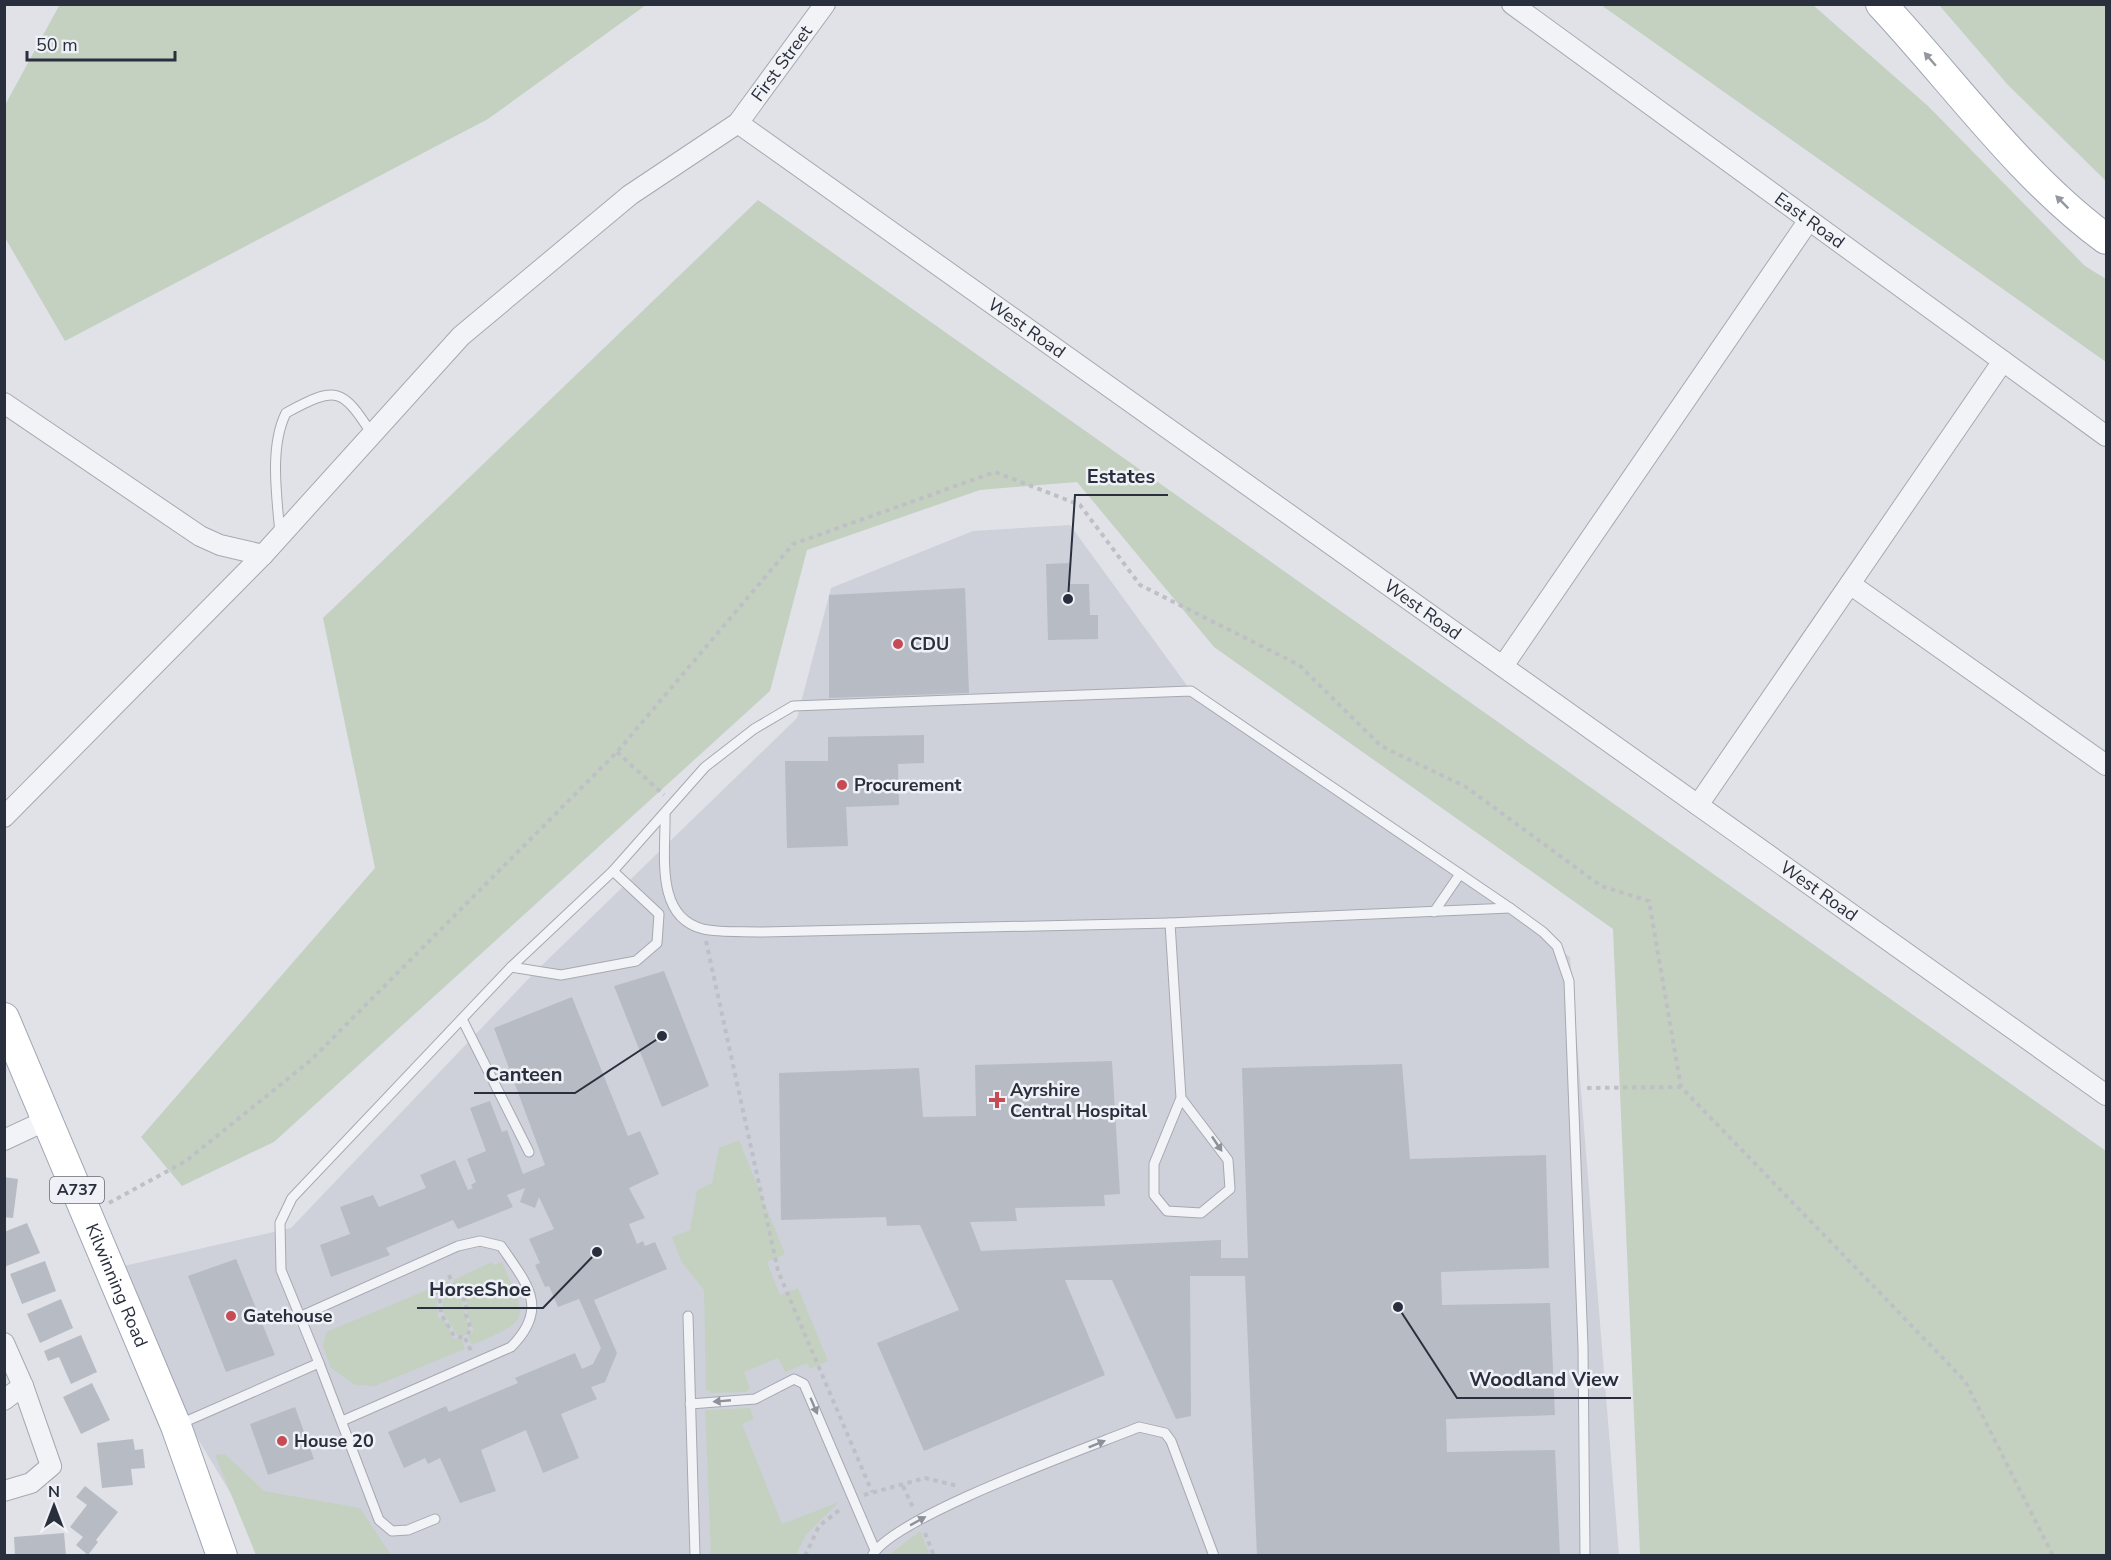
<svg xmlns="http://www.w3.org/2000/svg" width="2111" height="1560" viewBox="0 0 2111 1560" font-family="'Nunito Sans',sans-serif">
  <rect width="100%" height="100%" fill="#e0e2e8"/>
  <polygon fill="#ced1da" points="1070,525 1191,691 1570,957 1619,1555 268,1555 97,1272 291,1228 535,972 797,718 831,588 973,531"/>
  <g fill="#c4d1c1">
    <polygon points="60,4 646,4 646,5 488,119 65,341 4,236 5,105"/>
    <polygon points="1601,5 1813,5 1928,106 2085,266 2106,279 2106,362"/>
    <polygon points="1939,5 2106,5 2106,181 2008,85"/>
    <polygon points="758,200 2106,1151 2106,1555 1640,1555 1613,929 1214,647 1077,482 980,490 807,550 770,691 274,1142 182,1186 141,1137 375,868 323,618"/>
    <polygon points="739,1140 785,1254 767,1262 780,1295 798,1288 828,1361 810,1369 807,1363 785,1372 778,1358 744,1372 750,1388 746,1392 712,1393 706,1389 704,1290 681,1261 672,1237 690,1230 697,1190 712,1183 719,1148"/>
    <path d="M492 1262 494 1265 502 1262C528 1321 532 1319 472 1345L468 1337 474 1330 467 1315 466 1299 459 1292 453 1280Z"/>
    <path d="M449 1281 455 1296 461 1299C464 1305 468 1324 469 1331L464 1336 457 1335 442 1310 443 1302 437 1286Z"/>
    <polygon points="432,1288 437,1301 438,1317 447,1323 452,1338 462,1339 465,1349 375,1386 355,1385 331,1368 323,1346 326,1332"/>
    <polygon points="750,1408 754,1419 742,1424 782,1524 839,1502 806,1535 796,1555 711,1555 705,1410"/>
    <polygon points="225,1454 264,1491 360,1508 391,1555 256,1555 215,1455"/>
    <polygon points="920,1531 930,1555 889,1555"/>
  </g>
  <g fill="#b7bbc4">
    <polygon points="1069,563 1069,584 1089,584 1090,615 1098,615 1098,639 1048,640 1046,564"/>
    <polygon points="965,588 969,693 829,698 829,595"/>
    <polygon points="924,735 924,763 898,764 899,805 846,807 848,846 787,848 785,761 828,761 828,737"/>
    <polygon points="664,971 709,1086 662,1107 614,986"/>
    <polygon points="572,997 628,1136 640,1131 659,1174 629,1188 645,1218 629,1224 637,1244 643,1241 645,1246 655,1242 667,1269 594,1300 617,1353 605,1382 591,1387 597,1399 561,1414 579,1458 543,1473 526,1430 481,1450 496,1491 460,1503 440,1458 428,1464 425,1458 404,1468 388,1432 446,1406 449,1412 518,1383 515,1378 575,1353 582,1369 593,1364 601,1348 579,1299 558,1307 549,1286 545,1287 535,1265 540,1263 529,1239 554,1229 539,1197 535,1208 520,1202 525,1188 507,1195 513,1207 458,1229 453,1220 386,1248 390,1255 331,1277 320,1245 350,1234 340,1207 373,1195 379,1207 426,1188 420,1175 455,1160 468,1190 473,1188 471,1185 476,1182 467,1159 486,1151 470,1108 490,1101 502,1132 507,1130 523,1174 545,1165 494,1028"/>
    <polygon points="1112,1061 1120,1194 1104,1195 1105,1206 1015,1208 1017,1221 970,1222 981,1251 1221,1240 1221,1258 1248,1258 1242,1068 1402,1064 1410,1159 1546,1155 1549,1268 1441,1272 1442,1305 1550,1303 1555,1415 1446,1419 1447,1452 1555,1450 1560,1556 1257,1556 1245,1276 1190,1276 1191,1416 1176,1419 1112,1280 1065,1280 1105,1375 924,1451 877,1343 959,1310 920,1225 887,1226 886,1217 781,1220 779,1073 919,1068 923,1117 976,1116 975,1065"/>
    <polygon points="4,1177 18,1179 13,1218 4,1217"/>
    <polygon points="27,1223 40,1253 4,1267 4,1232"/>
    <polygon points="236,1259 275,1355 226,1372 188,1276"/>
    <polygon points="45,1261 56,1291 22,1304 10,1274"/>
    <polygon points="61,1299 73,1328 40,1343 27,1314"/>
    <polygon points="81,1335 97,1372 71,1384 59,1357 48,1361 44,1351"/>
    <polygon points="92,1383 110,1420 81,1434 63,1397"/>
    <polygon points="295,1407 314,1459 268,1475 250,1424"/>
    <polygon points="133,1439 135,1450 143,1449 145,1468 131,1469 133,1485 102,1488 97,1443"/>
    <polygon points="85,1486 118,1512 96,1540 98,1542 88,1555 76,1545 83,1537 70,1527 87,1505 76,1497"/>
    <polygon points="64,1533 66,1556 15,1556 14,1537"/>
  </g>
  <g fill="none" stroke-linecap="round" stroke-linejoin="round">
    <g stroke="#a6a9b2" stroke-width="11">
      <g id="service">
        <path d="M280 534C277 497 269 447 286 413 337 385 342 388 372 434"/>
        <path d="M665 814C666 852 654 917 703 929 721 933 744 931 763 932L1170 923 1510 908"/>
        <polyline points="1434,912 1460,874"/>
        <polyline points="1170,923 1181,1098 1154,1164 1154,1195 1167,1211 1201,1213 1230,1189 1228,1160 1181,1098"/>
        <polyline points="511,967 561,975 636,961 657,943 659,914 613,871"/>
        <polyline points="462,1019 529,1152"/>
        <polyline points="688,1316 695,1556"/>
        <path d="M299 1317 458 1246 480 1241 501 1246C527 1284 550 1308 511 1347L342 1421"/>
        <polyline points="319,1363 379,1520 392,1531 408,1530 435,1519"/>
        <polyline points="690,1404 755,1399 794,1379 804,1384 875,1550"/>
        <polyline points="180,1424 319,1363 281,1270 280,1223 292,1198 511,967 613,871 705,767 754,729 793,706 1191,691 1510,908 1543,932 1557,946 1569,981 1583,1347 1585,1556"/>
        <path d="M872 1556C892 1517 1090 1447 1139 1427L1165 1433 1171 1441 1214 1556"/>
      </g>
    </g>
    <g stroke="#a6a9b2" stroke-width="22">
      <g id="minor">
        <path id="s1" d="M1512 4 2106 436"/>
        <path id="s2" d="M738 123 2106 1095"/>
        <path id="s3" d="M4 403 200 536 220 545 263 555 461 336 630 195 738 123 825 4"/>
        <polyline points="1850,584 2106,765"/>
        <polyline points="1503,666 1809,220"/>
        <polyline points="1698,805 2003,361"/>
        <polyline points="4,817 263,555"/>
        <polyline points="4,1140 47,1120"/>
        <polyline points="4,1343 23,1386 51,1466 31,1483 4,1491"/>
        <polyline points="4,1400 23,1386"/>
      </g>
    </g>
    <g stroke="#a0a6b3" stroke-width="32">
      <g id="primary">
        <path d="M1881 4C1954 82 2020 176 2106 239"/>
        <path id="s4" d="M4 1018 176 1426 222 1556"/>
      </g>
    </g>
    <g stroke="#bec0c6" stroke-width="4" stroke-dasharray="4.5 4.5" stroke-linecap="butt">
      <polyline points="617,752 664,795"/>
      <polyline points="706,941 778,1271 872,1492"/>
      <polyline points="1587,1088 1681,1087"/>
      <polyline points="109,1203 186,1161 311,1060 617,752 793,544 995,472 1080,505 1140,585 1299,665 1381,746 1466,787 1601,886 1649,901 1681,1087 1965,1381 2053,1556"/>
      <polyline points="449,1275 457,1294 466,1301 466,1315 471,1329 465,1338"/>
      <polyline points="433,1282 440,1301 441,1314 454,1336 465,1338"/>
      <polyline points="465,1338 471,1351"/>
      <polyline points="903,1486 914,1510"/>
      <polyline points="864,1495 925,1478 958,1486"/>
      <polyline points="925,1533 934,1556"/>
      <polyline points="805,1556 819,1526 842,1508"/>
    </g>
    <use href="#service" stroke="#f2f3f6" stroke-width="9"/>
    <use href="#minor" stroke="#f2f3f6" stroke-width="20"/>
    <use href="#primary" stroke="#fff" stroke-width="30"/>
  </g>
  <defs><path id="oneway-solid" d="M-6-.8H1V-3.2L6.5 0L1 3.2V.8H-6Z" transform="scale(1.5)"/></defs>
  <g fill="#94979e">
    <use href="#oneway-solid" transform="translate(1930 59) rotate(-131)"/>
    <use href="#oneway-solid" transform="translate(2062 202) rotate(-135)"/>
  </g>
  <g fill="#8e919a">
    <use href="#oneway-solid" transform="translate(1217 1144) rotate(56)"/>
    <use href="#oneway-solid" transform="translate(722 1401) rotate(175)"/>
    <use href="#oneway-solid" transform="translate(814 1406) rotate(67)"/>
    <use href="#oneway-solid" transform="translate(1097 1444) rotate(-22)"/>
    <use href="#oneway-solid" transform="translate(918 1521) rotate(-29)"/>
  </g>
  <g fill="#c54c55" stroke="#eff1f6" stroke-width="2">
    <circle cx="898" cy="644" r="6"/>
    <circle cx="842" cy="785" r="6"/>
    <path d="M994 1091h6v6h6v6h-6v6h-6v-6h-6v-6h6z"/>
    <circle cx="231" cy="1316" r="6"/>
    <circle cx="282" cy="1441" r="6"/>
  </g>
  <g text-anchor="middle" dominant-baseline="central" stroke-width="5" stroke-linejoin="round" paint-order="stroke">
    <rect fill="#eff1f6" stroke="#656975" stroke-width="1.5" x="50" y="1177" width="54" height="26" rx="4.5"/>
    <g font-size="16" font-weight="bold" fill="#2a2f3e">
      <text x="77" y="1190">A737</text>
    </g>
    <g font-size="18" fill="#2a2f3e" stroke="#eff1f6">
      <text stroke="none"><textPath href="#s3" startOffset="1022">First Street</textPath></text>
      <text stroke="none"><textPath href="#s1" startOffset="368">East Road</textPath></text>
      <text stroke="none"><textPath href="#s2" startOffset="354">West Road</textPath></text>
      <text stroke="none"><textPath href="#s2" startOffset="840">West Road</textPath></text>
      <text stroke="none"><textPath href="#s2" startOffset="1326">West Road</textPath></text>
      <text stroke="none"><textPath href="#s4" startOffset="290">Kilwinning Road</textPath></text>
    </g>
    <g font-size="18" font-weight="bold" fill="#2a2f3e" stroke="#eff1f6" text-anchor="start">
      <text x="910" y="644">CDU</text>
      <text x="854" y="785">Procurement</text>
      <text x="1010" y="1090">Ayrshire<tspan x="1010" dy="21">Central Hospital</tspan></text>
      <text x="243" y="1316">Gatehouse</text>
      <text x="294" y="1441">House 20</text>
    </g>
  </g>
  <path fill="none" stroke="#2a2f3e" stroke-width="2" d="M1068 599L1075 495H1168M662 1036L575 1093H474M597 1252L543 1308H417M1398 1307L1457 1398H1631"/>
  <g fill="#2a2f3e" stroke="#eff1f6" stroke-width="2">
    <circle cx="1068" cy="599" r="6"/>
    <circle cx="662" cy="1036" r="6"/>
    <circle cx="597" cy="1252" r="6"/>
    <circle cx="1398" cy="1307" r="6"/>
  </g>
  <g font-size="20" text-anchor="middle" font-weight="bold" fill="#2a2f3e" stroke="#eff1f6" stroke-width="5" stroke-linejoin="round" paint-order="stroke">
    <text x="1121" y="483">Estates</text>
    <text x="524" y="1081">Canteen</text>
    <text x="480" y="1296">HorseShoe</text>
    <text x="1544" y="1386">Woodland View</text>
  </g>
  <rect width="2111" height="1560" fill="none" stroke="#2a2f3e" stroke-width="12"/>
  <g transform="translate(54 1506)" stroke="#eff1f6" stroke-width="4.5" paint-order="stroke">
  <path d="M0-4.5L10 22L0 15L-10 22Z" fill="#2a2f3e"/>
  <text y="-9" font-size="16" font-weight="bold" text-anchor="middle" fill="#2a2f3e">N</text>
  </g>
  <path d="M27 51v9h148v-9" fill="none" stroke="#2a2f3e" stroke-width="3"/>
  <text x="36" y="51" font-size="18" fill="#2a2f3e" stroke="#eff1f6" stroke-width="4.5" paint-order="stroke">50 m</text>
</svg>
